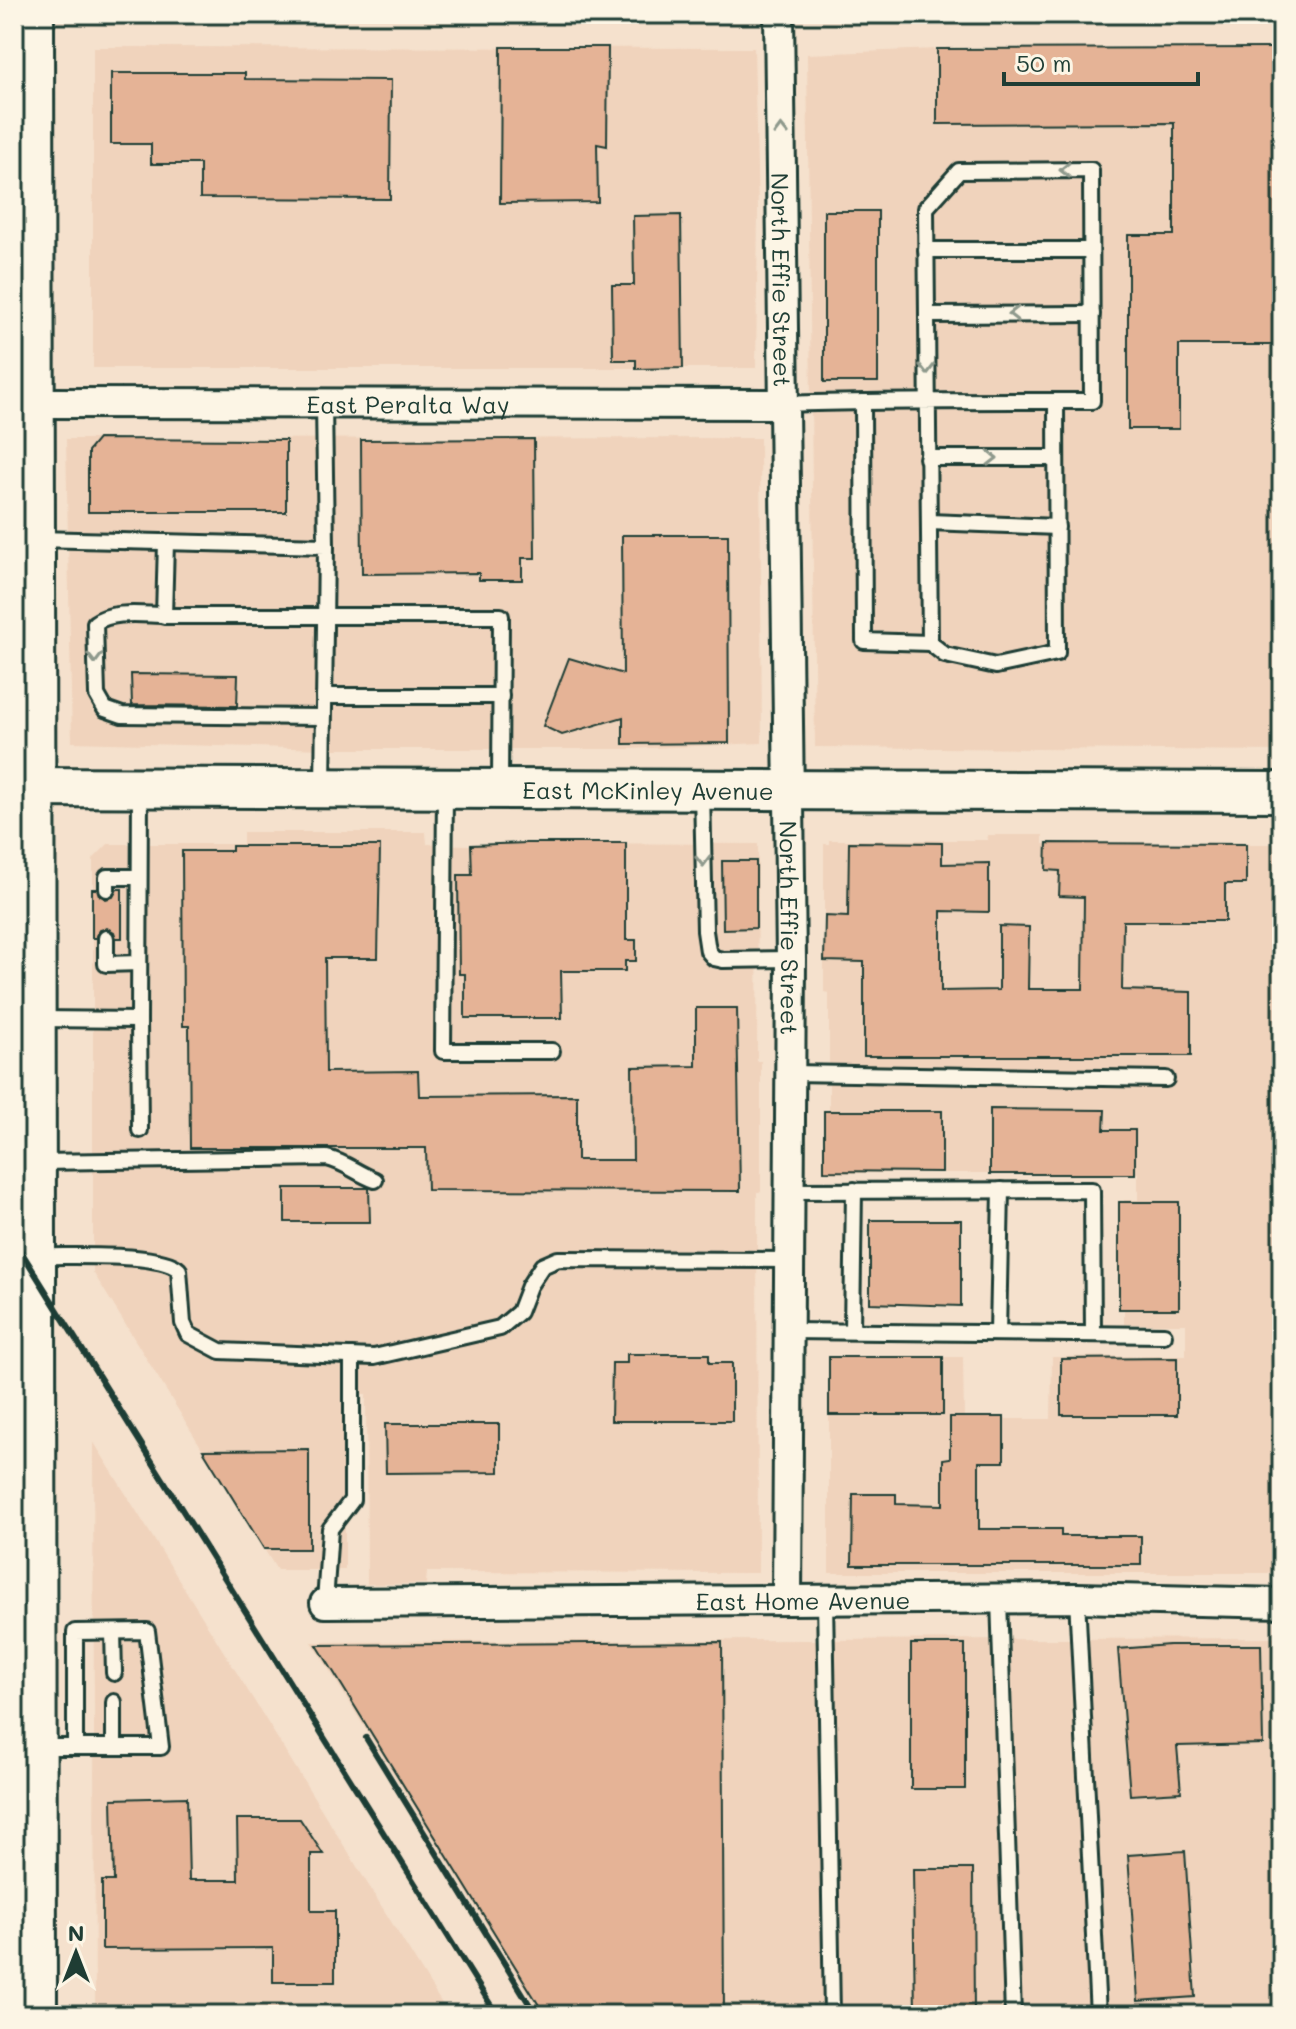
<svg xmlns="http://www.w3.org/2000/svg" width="1296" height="2029" viewBox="0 0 1296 2029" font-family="Mali,sans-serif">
  <rect width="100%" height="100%" fill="#f5e1cd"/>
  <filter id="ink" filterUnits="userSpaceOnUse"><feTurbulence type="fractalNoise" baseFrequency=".0125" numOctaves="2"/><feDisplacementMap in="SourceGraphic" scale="16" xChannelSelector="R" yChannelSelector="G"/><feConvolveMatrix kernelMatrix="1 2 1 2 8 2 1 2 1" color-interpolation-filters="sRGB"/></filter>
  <g filter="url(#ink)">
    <g fill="#f0d3bc">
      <polygon points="93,47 754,48 758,211 756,368 93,368"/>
      <polygon points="1282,48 1282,751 815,747 807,54 937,49"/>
      <polygon points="760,438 762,743 628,749 327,749 72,742 66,439"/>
      <polygon points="243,832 426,832 427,844 471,845 527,843 758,844 757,1061 761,1061 761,1192 757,1192 758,1573 427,1572 426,1584 367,1584 366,1394 345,1394 345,1570 277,1570 93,1272 93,859 108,844 243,844"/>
      <polygon points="988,835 1043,835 1043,844 1282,844 1282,1573 829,1573 829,1357 963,1357 964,1419 1051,1419 1052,1357 1186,1356 1186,1324 1124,1324 1124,1200 1138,1200 1138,1173 829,1173 829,993 824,992 824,844 829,844 829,840 987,840"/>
      <polygon points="93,1441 449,2015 95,2015"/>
      <polygon points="1282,1638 1282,2015 542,2015 312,1642"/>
    </g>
    <g fill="#e5b396" stroke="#1f3d34" stroke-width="2">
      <polygon points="501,47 608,47 607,146 597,144 598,202 500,203"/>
      <polygon points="1282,48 1282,345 1179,345 1179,429 1128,429 1128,235 1174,235 1174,123 937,124 937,49"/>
      <polygon points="111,73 245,73 245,79 391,80 390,199 200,198 200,164 151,164 151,144 111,144"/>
      <rect x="824" y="211" width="54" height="171"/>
      <polygon points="681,215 683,368 636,369 636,360 613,360 612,285 634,285 633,216"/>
      <polygon points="98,439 286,440 286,512 88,512 88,451"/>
      <polygon points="534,439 535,558 522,558 522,580 479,580 479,573 362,574 361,440"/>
      <polygon points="622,535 728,535 729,743 623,744 623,717 562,735 543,726 569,658 623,674"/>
      <polygon points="131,674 238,675 237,706 132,705"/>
      <polygon points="849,842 942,843 942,864 989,863 989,912 941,911 941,991 999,990 999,926 1029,927 1028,989 1083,989 1084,897 1059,896 1060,871 1046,870 1047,843 1246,844 1246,884 1225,884 1225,921 1123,921 1122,990 1191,992 1191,1056 864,1056 864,962 824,961 825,916 848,917"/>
      <polygon points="527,843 626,843 626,940 636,940 636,961 625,961 625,971 561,971 562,1018 465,1018 465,974 459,974 458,875 472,875 471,845"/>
      <polygon points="232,846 380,846 378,958 325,958 326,1072 418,1071 419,1096 577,1095 577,1160 633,1160 632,1067 696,1066 696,1008 737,1008 740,1191 427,1190 426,1148 190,1148 189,1026 183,1026 182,851 232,851"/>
      <polygon points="722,861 756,861 756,928 723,929"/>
      <polygon points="92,889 97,889 99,895 106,899 113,897 117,889 122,889 122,938 116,938 114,932 107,928 100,930 96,938 92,938"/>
      <polygon points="990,1109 1105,1110 1104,1130 1135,1130 1135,1174 990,1174"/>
      <polygon points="824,1111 942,1111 942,1172 824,1171"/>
      <polygon points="285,1188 369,1188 370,1222 285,1222"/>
      <rect x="1119" y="1202" width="60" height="107"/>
      <polygon points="870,1220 961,1220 961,1306 870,1303"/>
      <polygon points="627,1354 709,1354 709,1363 732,1363 732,1421 611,1421 612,1363 627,1363"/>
      <rect x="829" y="1357" width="114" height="58"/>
      <polygon points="1177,1358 1177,1415 1061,1415 1061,1359"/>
      <polygon points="950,1417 1004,1417 1004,1462 979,1462 979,1529 1061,1529 1061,1536 1141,1536 1141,1565 852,1565 853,1494 896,1494 896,1504 943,1505 943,1459 950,1458"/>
      <polygon points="385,1424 499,1424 499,1472 386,1473"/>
      <polygon points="309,1449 309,1549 264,1549 203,1450"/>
      <polygon points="722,1642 724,2015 545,2015 317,1645"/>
      <rect x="911" y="1644" width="54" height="145"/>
      <polygon points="1169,1645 1261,1645 1263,1744 1177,1746 1181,1792 1130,1795 1118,1649"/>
      <polygon points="187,1797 189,1880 238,1880 237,1819 300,1819 323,1854 311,1854 311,1911 335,1911 335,1982 273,1982 273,1948 102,1949 102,1881 114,1881 112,1799"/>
      <polygon points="1185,1851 1195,1997 1138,2001 1128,1855"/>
      <polygon points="913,1869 973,1869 974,2015 915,2015"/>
    </g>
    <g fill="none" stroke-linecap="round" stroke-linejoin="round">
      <g stroke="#1f3d34" stroke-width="20">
        <g id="service">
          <polyline points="926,250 1091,250"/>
          <polyline points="927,315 1092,314"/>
          <polyline points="863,402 864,641 930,643"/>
          <polyline points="324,403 326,546"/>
          <path d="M784 404C887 400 990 401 1092 401L1091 170 959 171 926 208 930 643 945 655 996 666 1057 653 1056 401"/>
          <polyline points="927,458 1056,458"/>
          <polyline points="929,522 1057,527"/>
          <polyline points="36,539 326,546 323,788"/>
          <polyline points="166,542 164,616 501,616 500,786"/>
          <path d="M164 615C144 615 112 610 95 623L97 695 105 709 122 715 323 717"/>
          <polyline points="324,696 501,696"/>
          <polyline points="445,790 443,1051 552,1051"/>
          <polyline points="702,790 705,931 708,951 714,958 723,960 791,959"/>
          <polyline points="107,889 107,877 139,877"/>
          <polyline points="106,938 106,964 139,963"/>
          <polyline points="38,1019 139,1020 140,789"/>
          <polyline points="139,1020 140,1130"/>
          <polyline points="790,1073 1166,1079"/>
          <path d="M39 1162 327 1158C345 1162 358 1174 375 1180"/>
          <polyline points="790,1191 1092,1190 1093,1334"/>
          <path d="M39 1256C69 1257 160 1252 179 1270L183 1323 188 1334 220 1351 374 1357 500 1328 519 1312 529 1286 542 1266 558 1259 789 1260"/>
          <polyline points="789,1331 1164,1335"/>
          <polyline points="852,1331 854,1190"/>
          <polyline points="998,1333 1001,1190"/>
          <polyline points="1077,1598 1098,2015"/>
          <polyline points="999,1599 1013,2015"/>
          <polyline points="825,1600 832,2015"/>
          <polyline points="325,1603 330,1529 352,1500 352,1356"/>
          <polyline points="113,1632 114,1673"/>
          <polyline points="114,1702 114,1747"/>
          <polyline points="39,1747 161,1747 147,1631 75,1632 75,1747"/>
        </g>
      </g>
      <g stroke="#1f3d34" stroke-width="34">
        <g id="minor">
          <path id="s1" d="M779 14 791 959 787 1600"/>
          <path id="s2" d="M32 403 784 404"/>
          <path id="s3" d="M325 1603 1077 1598 1282 1603"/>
        </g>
      </g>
      <g stroke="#1f3d34" stroke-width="44">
        <g id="secondary">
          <path id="s4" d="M14 787 1282 792"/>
        </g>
      </g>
      <g stroke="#1f3d34" stroke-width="50">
        <path id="primary" d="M31 14C32 681 34 1348 34 2015"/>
      </g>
      <use href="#service" stroke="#fcf5e5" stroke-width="14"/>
      <use href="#minor" stroke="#fcf5e5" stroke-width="28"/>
      <use href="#secondary" stroke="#fcf5e5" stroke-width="38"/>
      <use href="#primary" stroke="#fcf5e5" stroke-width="44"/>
      <g stroke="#1f3d34" stroke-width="6">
        <polyline points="14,1240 497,2015"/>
        <polyline points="366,1738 536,2015"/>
      </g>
    </g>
    <defs><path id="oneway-chevron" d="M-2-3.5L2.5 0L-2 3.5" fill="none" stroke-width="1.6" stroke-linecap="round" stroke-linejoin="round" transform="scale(2)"/></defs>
    <g stroke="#8e998c">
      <use href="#oneway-chevron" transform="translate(781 130) rotate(-91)"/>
      <use href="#oneway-chevron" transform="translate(1065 170) rotate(179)"/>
      <use href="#oneway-chevron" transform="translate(1014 314) rotate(180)"/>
      <use href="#oneway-chevron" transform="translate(927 369) rotate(90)"/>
      <use href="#oneway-chevron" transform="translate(992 458)"/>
      <use href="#oneway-chevron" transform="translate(95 658) rotate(89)"/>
      <use href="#oneway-chevron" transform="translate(703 861) rotate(89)"/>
    </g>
  </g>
  <g text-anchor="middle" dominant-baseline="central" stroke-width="8" stroke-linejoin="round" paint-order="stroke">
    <g font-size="24" fill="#1f3d34" stroke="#fcf5e5">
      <text stroke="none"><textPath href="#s1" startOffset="266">North Effie Street</textPath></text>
      <text stroke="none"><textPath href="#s2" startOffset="376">East Peralta Way</textPath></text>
      <text stroke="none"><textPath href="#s4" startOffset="634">East McKinley Avenue</textPath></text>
      <text stroke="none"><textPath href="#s1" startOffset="914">North Effie Street</textPath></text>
      <text stroke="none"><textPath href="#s3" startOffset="478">East Home Avenue</textPath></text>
    </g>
  </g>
  <rect width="1296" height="2029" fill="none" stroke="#fcf5e5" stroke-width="48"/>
  <rect x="24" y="24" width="1248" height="1981" fill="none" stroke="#1f3d34" stroke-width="3" filter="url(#ink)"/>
  <g transform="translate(76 1953)" stroke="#fcf5e5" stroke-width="6" paint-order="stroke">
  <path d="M0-6L14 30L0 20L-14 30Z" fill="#1f3d34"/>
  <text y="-12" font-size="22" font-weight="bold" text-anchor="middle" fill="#1f3d34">N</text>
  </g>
  <path d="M1004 72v12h194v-12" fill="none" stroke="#1f3d34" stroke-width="4"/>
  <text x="1016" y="72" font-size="24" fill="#1f3d34" stroke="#fcf5e5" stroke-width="6" paint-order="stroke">50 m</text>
</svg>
